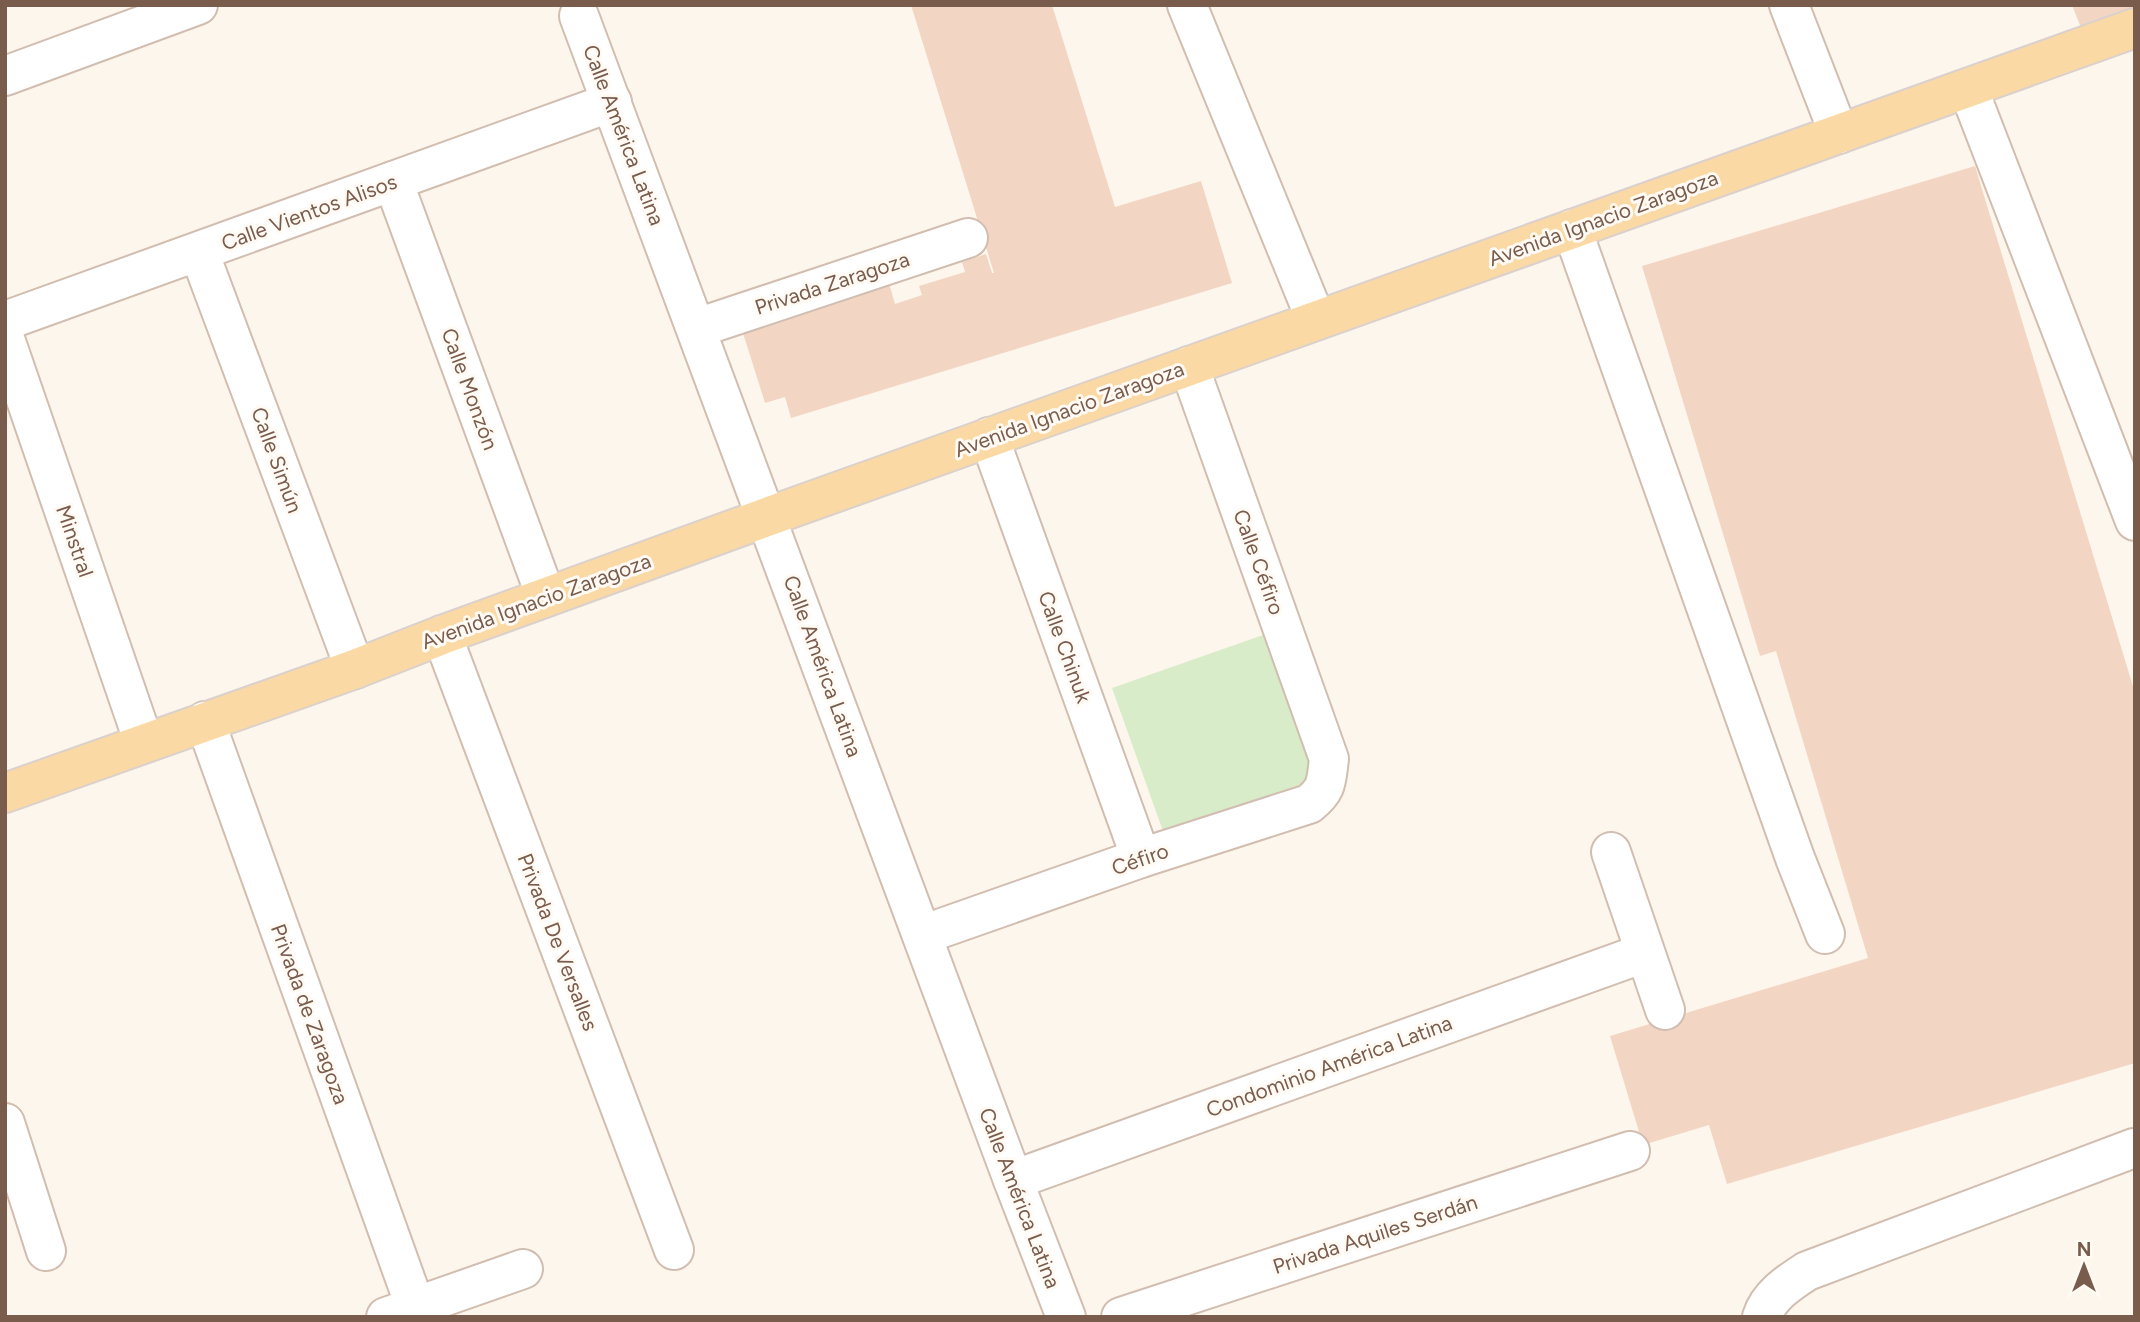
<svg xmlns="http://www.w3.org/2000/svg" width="2140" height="1322" viewBox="0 0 2140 1322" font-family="Figtree,sans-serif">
  <rect width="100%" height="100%" fill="#fdf6ec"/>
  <polygon fill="#d8ecc9" points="1263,635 1315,780 1164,834 1112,688"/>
  <g fill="#f3d5c3">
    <polygon points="911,5 1052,5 1115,207 1201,181 1232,283 791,418 785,397 765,403 742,330 889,283 895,304 922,295 919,286 965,272 962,262 986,254 992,273 994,273"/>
    <polygon points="2072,5 2135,5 2135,14 2083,33"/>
    <polygon points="1975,166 2135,693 2135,1063 1727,1184 1709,1125 1643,1145 1610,1036 1868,958 1776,651 1760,656 1642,266"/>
  </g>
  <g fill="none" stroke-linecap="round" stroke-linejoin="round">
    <g stroke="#d1beb0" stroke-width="42">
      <g id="minor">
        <polyline points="1187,5 1316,320"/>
        <polyline points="1789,5 1839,134"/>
        <polyline points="579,16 1013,1180 1066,1317"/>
        <polyline points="5,76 198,5"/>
        <polyline points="1968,88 2135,521"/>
        <polyline points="393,181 546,597"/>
        <polyline points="1572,229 1795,858 1825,934"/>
        <polyline points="199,252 355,669"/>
        <polyline points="5,321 612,102"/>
        <polyline points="697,328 968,238"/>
        <polyline points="5,339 144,743"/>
        <polyline points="989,437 1141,858"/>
        <polyline points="442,635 674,1250"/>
        <polyline points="205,721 415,1306"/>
        <polyline points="1611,852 1665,1010"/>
        <path d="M922 935 1141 858 1309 804C1328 789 1326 781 1329 759L1189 366"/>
        <polyline points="5,1123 46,1251"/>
        <polyline points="1013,1180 1644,953"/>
        <polyline points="386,1317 523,1269"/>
        <polyline points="1121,1317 1630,1151"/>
        <path d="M1762 1317C1769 1295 1790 1282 1807 1271L2134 1148"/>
      </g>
    </g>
    <g stroke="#dad1cd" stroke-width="42">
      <polyline id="major" points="5,793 355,669 442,635 767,517 2135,28"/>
    </g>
    <use href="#minor" stroke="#fff" stroke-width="38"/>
    <use href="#major" stroke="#fbd9a5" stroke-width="38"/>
  </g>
  <g text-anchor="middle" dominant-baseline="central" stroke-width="6" stroke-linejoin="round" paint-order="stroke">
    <g font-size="21" fill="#7a5c4d" stroke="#fffaf3">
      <text transform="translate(624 135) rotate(69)">Calle América Latina</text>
      <text transform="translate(309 212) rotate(-20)">Calle Vientos Alisos</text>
      <text transform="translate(1603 218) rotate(-20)">Avenida Ignacio Zaragoza</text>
      <text transform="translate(832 283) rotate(-18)">Privada Zaragoza</text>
      <text transform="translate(470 389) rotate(70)">Calle Monzón</text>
      <text transform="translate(1069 409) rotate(-20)">Avenida Ignacio Zaragoza</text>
      <text transform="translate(277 460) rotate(70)">Calle Simún</text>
      <text transform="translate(75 541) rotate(71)">Minstral</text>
      <text transform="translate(1259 562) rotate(70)">Calle Céfiro</text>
      <text transform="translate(536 601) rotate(-20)">Avenida Ignacio Zaragoza</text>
      <text transform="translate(1065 647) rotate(70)">Calle Chinuk</text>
      <text transform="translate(823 666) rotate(70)">Calle América Latina</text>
      <text transform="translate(1140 859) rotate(-19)">Céfiro</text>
      <text transform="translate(558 942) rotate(69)">Privada De Versalles</text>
      <text transform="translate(310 1014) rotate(70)">Privada de Zaragoza</text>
      <text transform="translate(1329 1066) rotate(-20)">Condominio América Latina</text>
      <text transform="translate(1020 1198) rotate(69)">Calle América Latina</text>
      <text transform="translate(1375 1234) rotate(-18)">Privada Aquiles Serdán</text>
    </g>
  </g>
  <rect width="2140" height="1322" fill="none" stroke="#7a5c4d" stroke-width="14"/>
  <g transform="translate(2084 1266)" stroke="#fffaf3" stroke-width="5" paint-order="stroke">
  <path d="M0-5L12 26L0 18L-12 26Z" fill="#7a5c4d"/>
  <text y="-10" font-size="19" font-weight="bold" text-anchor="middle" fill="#7a5c4d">N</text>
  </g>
</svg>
